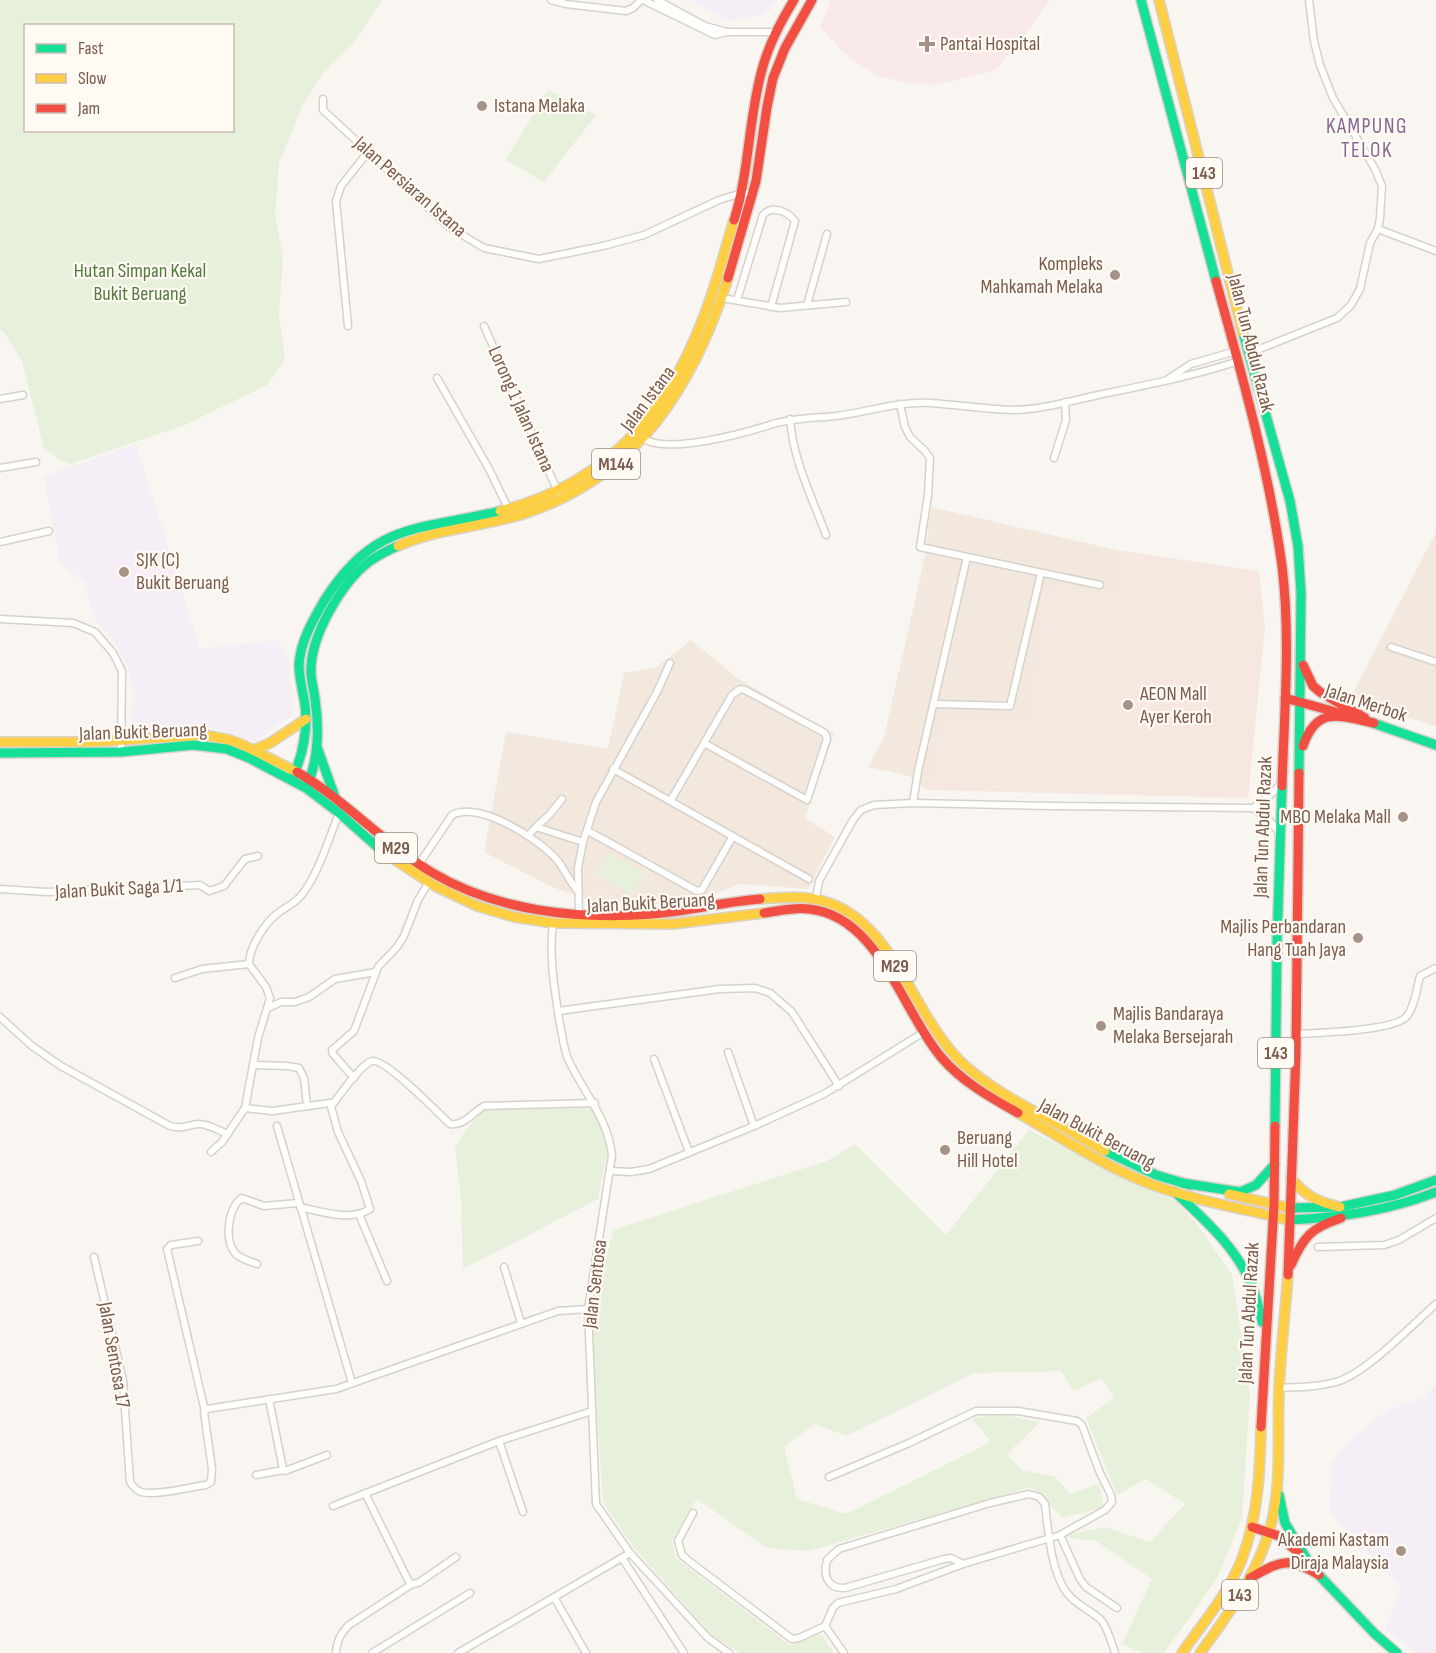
<svg xmlns="http://www.w3.org/2000/svg" width="1436" height="1653" viewBox="0 0 1436 1653" font-family="'Sofia Sans Condensed',sans-serif">
  <rect width="100%" height="100%" fill="#f9f5f0"/>
  <g fill="#f2e8de">
    <polygon points="931,507 1116,550 1117,593 1043,591 1031,716 944,719 928,790 910,776 868,767 884,737 925,556"/>
    <polygon points="1436,532 1436,726 1350,699"/>
    <polygon points="691,640 737,678 834,734 805,818 835,837 808,889 740,884 695,902 664,904 594,902 550,886 484,852 506,732 608,749 624,673 655,668"/>
  </g>
  <polygon fill="#f6e8e1" points="1116,550 1259,571 1265,627 1248,798 928,790 944,719 1031,716 1043,590 1117,593"/>
  <g fill="#f6eef6">
    <polygon points="690,0 778,0 764,14 731,21"/>
    <polygon points="136,444 200,649 277,640 289,661 293,715 255,741 211,728 185,726 142,732 132,723 133,692 127,664 112,637 96,622 83,581 60,563 44,476"/>
    <polygon points="1436,1384 1436,1653 1417,1653 1385,1629 1402,1588 1330,1513 1332,1463 1350,1440 1388,1410 1424,1397"/>
  </g>
  <polygon fill="#fae9e9" points="831,0 1050,0 1025,35 996,70 935,85 906,83 876,75 845,54 820,27"/>
  <g fill="#e7f0db" fill-rule="evenodd">
    <path d="M0 0H382L354 43 324 72 303 104 279 163 275 217 283 256 279 315 285 359 267 385 185 425 71 464 61 461 44 448 22 361 5 334 0 329ZM26 26H232V130H26Z"/>
    <polygon points="548,90 596,115 544,182 506,160"/>
    <polygon points="609,853 644,872 632,894 597,875"/>
    <polygon points="590,1107 606,1131 607,1154 598,1199 463,1269 461,1200 455,1147 476,1116 483,1111 511,1108"/>
    <polygon points="1029,1130 1175,1201 1197,1224 1232,1275 1250,1393 1242,1519 1216,1580 1164,1653 1143,1653 1122,1644 1152,1579 1096,1541 1070,1538 1068,1535 1104,1527 1150,1542 1185,1504 1146,1479 1117,1495 1086,1418 1114,1398 1102,1378 1074,1391 1061,1371 974,1373 846,1436 815,1424 784,1446 797,1499 846,1514 991,1442 972,1419 998,1414 1040,1422 1007,1454 1022,1470 1055,1477 1070,1494 1099,1484 1104,1507 1063,1518 1031,1487 809,1551 767,1548 697,1499 672,1540 676,1558 790,1645 821,1634 834,1653 740,1653 712,1635 634,1548 603,1502 591,1324 613,1230 827,1161 855,1144 946,1235"/>
  </g>
  <g fill="none" stroke-linecap="round" stroke-linejoin="round">
    <g stroke="#d7d1cb" stroke-width="9">
      <g id="street">
        <polyline points="551,0 566,4 626,11 633,8 641,0"/>
        <polyline points="643,0 715,35 727,32 774,32"/>
        <polyline points="657,0 705,26 727,32"/>
        <polyline points="323,99 323,110 336,122 449,227 484,248 539,259 603,246 644,235 719,200 742,193 754,193"/>
        <polyline points="1378,229 1436,251"/>
        <polyline points="722,298 780,308 846,302"/>
        <path d="M737 300 763 215C772 205 787 211 795 221L771 307"/>
        <polyline points="807,305 827,234"/>
        <polyline points="348,326 336,201 341,186 368,152"/>
        <polyline points="484,326 558,492"/>
        <polyline points="1249,357 1257,350 1337,318 1351,305 1360,289 1370,243 1378,229 1380,218 1382,186 1375,169 1333,98 1320,65 1314,41 1309,0"/>
        <polyline points="437,378 489,469 508,508"/>
        <polyline points="1168,379 1191,364 1236,351"/>
        <polyline points="0,399 23,395"/>
        <polyline points="900,404 905,427 910,437 925,451 930,458 928,495 920,547 1100,585"/>
        <path d="M790 419C793 460 812 497 826 535"/>
        <path d="M641 437C664 456 745 433 773 424 794 418 815 418 836 416 868 412 898 401 931 403 958 405 985 409 1012 410 1039 410 1071 401 1098 395 1146 385 1193 376 1239 361"/>
        <polyline points="1054,458 1066,420 1065,402"/>
        <polyline points="0,468 36,462"/>
        <polyline points="0,542 49,531"/>
        <polyline points="0,619 73,623 95,632 113,653 122,671 121,752"/>
        <polyline points="1391,647 1436,662"/>
        <polyline points="935,704 1010,706 1041,573"/>
        <polyline points="613,769 809,879"/>
        <polyline points="671,800 732,695 740,689 745,690 825,733 827,739 807,800 704,743"/>
        <polyline points="913,803 918,771 967,557"/>
        <polyline points="1253,808 1268,819 1278,831"/>
        <polyline points="536,827 549,815 562,799"/>
        <polyline points="588,831 697,891 702,890 733,836"/>
        <polyline points="528,836 536,827 583,842"/>
        <path d="M419 864 452 815C480 801 539 839 557 860 565 869 569 882 578 891"/>
        <polyline points="0,889 47,892 200,885 209,891 224,886 245,859 258,856"/>
        <polyline points="816,898 819,881 853,820 861,810 874,805 913,803 1053,806 1253,808 1268,797 1280,785"/>
        <polyline points="579,915 578,868 583,842 596,802 657,692 670,663"/>
        <path d="M553 923C549 956 554 986 559 1019 562 1032 563 1047 568 1059 583 1092 608 1118 612 1155L588 1309 596 1504 630 1553 708 1638 729 1653"/>
        <polyline points="175,978 202,969 249,964"/>
        <polyline points="268,1008 281,1002 295,1002 309,997 335,979 376,972"/>
        <polyline points="558,1011 720,989 755,988 770,993 792,1012 839,1086"/>
        <path d="M0 1017 32 1046 61 1066 170 1126C185 1130 187 1124 199 1124 209 1124 219 1131 228 1134"/>
        <path d="M1296 1034C1316 1033 1396 1031 1407 1016 1415 1006 1417 987 1420 976L1436 968"/>
        <polyline points="728,1052 754,1126"/>
        <polyline points="654,1059 689,1152"/>
        <polyline points="253,1065 287,1066 299,1068 304,1078 307,1106"/>
        <polyline points="354,1078 333,1054 332,1050 354,1031 378,967 397,947 404,936 418,900 429,882"/>
        <path d="M332 1105C340 1095 361 1064 372 1061 385 1058 438 1113 450 1124 464 1126 472 1113 484 1106L595 1103"/>
        <path d="M245 1108 258 1038 270 998 266 987 249 964C249 947 265 923 278 913 289 905 298 902 306 889 321 866 329 838 339 813"/>
        <polyline points="277,1126 352,1383"/>
        <path d="M211 1152 222 1142 245 1108 272 1111 330 1103 338 1132 361 1181 370 1209C351 1222 319 1211 300 1207"/>
        <polyline points="611,1171 631,1172 649,1169 754,1126 824,1094 924,1032"/>
        <polyline points="359,1214 387,1281"/>
        <polyline points="198,1241 171,1245 167,1249 205,1411"/>
        <polyline points="1318,1247 1384,1245 1399,1240 1436,1218"/>
        <path d="M94 1257 123 1380 130 1482C133 1487 136 1490 141 1492 157 1496 189 1487 206 1485L211 1482 212 1469 204 1412 207 1409 336 1389 558 1311 588 1309"/>
        <path d="M257 1264C250 1261 240 1259 235 1253 224 1239 228 1208 242 1198L264 1206 298 1203"/>
        <polyline points="504,1267 521,1323"/>
        <path d="M1279 1388C1299 1387 1320 1387 1339 1381 1368 1371 1412 1325 1436 1304"/>
        <polyline points="269,1399 283,1469 285,1471 327,1455"/>
        <polyline points="499,1441 523,1512"/>
        <polyline points="256,1475 284,1470"/>
        <polyline points="829,1477 909,1443 976,1411 1018,1411 1077,1421 1082,1425 1100,1473 1111,1495 1112,1502 1105,1510 1060,1535 963,1564 896,1589 838,1603 833,1608 825,1626 844,1653"/>
        <polyline points="365,1493 409,1582 412,1584 418,1583 456,1557"/>
        <polyline points="333,1506 499,1441 592,1411"/>
        <polyline points="693,1513 678,1541 682,1555 689,1561 792,1639 799,1638 825,1626"/>
        <polyline points="1060,1535 1080,1579 1086,1587 1117,1608"/>
        <polyline points="622,1558 684,1653"/>
        <path d="M963 1564 951 1558 944 1559 845 1588C827 1589 823 1575 827 1560L839 1549 990 1503 1029 1494 1039 1497 1045 1504C1048 1530 1051 1572 1067 1593 1076 1605 1090 1610 1100 1619 1107 1626 1112 1643 1115 1653"/>
        <polyline points="554,1597 586,1653"/>
        <path d="M336 1653C337 1641 340 1634 349 1625L412 1584"/>
        <polyline points="372,1653 470,1593"/>
        <polyline points="458,1653 630,1553"/>
      </g>
    </g>
    <g stroke="#d9d2cb" stroke-width="12">
      <g id="fast">
        <polyline points="1141,0 1216,281"/>
        <polyline points="1243,333 1290,501 1298,546 1301,593 1299,773"/>
        <polyline points="1370,722 1436,745"/>
        <polyline points="317,747 335,797"/>
        <polyline points="0,753 121,752 193,745 227,749 249,758 306,788 339,813 383,852"/>
        <path d="M293 777C303 754 308 730 305 705 303 692 299 678 299 665 300 642 313 620 324 601 374 521 418 531 500 511"/>
        <path d="M307 785C319 760 319 726 315 699 314 690 311 681 311 672 310 636 342 582 370 561 379 555 388 550 398 546"/>
        <polyline points="1275,1126 1277,942 1282,786"/>
        <polyline points="1105,1151 1156,1175 1190,1185"/>
        <polyline points="1182,1183 1240,1192 1256,1185 1275,1164"/>
        <path d="M1175 1192C1204 1219 1237 1248 1252 1286 1257 1298 1259 1310 1262 1322"/>
        <polyline points="1290,1208 1340,1207 1395,1195 1436,1180"/>
        <path d="M1289 1220C1340 1218 1388 1211 1436 1192"/>
        <polyline points="1279,1495 1285,1523 1310,1564"/>
        <polyline points="1316,1572 1375,1634 1397,1653"/>
      </g>
    </g>
    <g stroke="#d9d2cb" stroke-width="12">
      <g id="slow">
        <polyline points="1159,0 1243,333"/>
        <path d="M500 511C595 487 657 427 695 338 712 300 722 260 734 220"/>
        <path d="M398 546C438 528 485 527 526 513 638 476 694 385 728 278"/>
        <polyline points="0,742 92,742 204,735 230,740 243,745 297,772"/>
        <polyline points="253,750 270,743 306,719"/>
        <polyline points="383,852 435,886 477,906 514,917 553,923 673,924 764,913"/>
        <path d="M760 899C781 898 803 895 823 901 893 919 914 1018 962 1063 989 1088 1022 1105 1054 1122 1071 1131 1088 1142 1105 1151"/>
        <path d="M1018 1113C1059 1136 1099 1163 1143 1181 1189 1200 1241 1208 1289 1220"/>
        <path d="M1291 1178C1305 1196 1318 1202 1340 1207"/>
        <polyline points="1229,1194 1290,1208"/>
        <path d="M1182 1653C1203 1623 1228 1594 1242 1559 1258 1516 1260 1473 1261 1427"/>
        <path d="M1200 1653C1227 1617 1254 1578 1268 1535 1283 1489 1277 1437 1279 1389 1281 1351 1285 1313 1288 1275"/>
      </g>
    </g>
    <g stroke="#d9d2cb" stroke-width="12">
      <g id="jam">
        <path d="M734 220C750 170 748 117 763 66 770 42 781 21 794 0"/>
        <polyline points="728,278 756,181 767,107 773,78 785,48 812,0"/>
        <path d="M1216 281C1242 375 1269 470 1282 566 1291 639 1284 714 1282 786"/>
        <polyline points="1303,665 1313,686 1320,692 1365,718"/>
        <polyline points="1285,698 1343,714"/>
        <path d="M1303 746C1317 705 1340 716 1374 723"/>
        <path d="M297 772C345 800 383 843 431 872 496 911 578 920 652 914 688 911 724 902 760 899"/>
        <path d="M764 913C779 911 794 907 809 909 879 916 902 1011 941 1057 961 1081 991 1098 1018 1113"/>
        <path d="M1291 1265C1304 1236 1311 1228 1341 1218"/>
        <polyline points="1288,1275 1296,1052 1299,773"/>
        <polyline points="1261,1427 1274,1205 1275,1126"/>
        <polyline points="1252,1527 1279,1536 1299,1553"/>
        <path d="M1250 1578C1281 1561 1287 1556 1319 1575"/>
      </g>
    </g>
    <use href="#street" stroke="#fefefd" stroke-width="6"/>
    <use href="#fast" stroke="#16e098" stroke-width="9"/>
    <use href="#slow" stroke="#ffcf43" stroke-width="9"/>
    <use href="#jam" stroke="#f24e42" stroke-width="9"/>
  </g>
  <g fill="#a69286" stroke="#fffaf3" stroke-width="2">
    <path d="M924 35h6v6h6v6h-6v6h-6v-6h-6v-6h6z"/>
    <circle cx="482" cy="106" r="6"/>
    <circle cx="1115" cy="275" r="6"/>
    <circle cx="124" cy="572" r="6"/>
    <circle cx="1128" cy="705" r="6"/>
    <circle cx="1403" cy="817" r="6"/>
    <circle cx="1358" cy="938" r="6"/>
    <circle cx="1101" cy="1026" r="6"/>
    <circle cx="945" cy="1150" r="6"/>
    <circle cx="1401" cy="1551" r="6"/>
  </g>
  <g text-anchor="middle" dominant-baseline="central" stroke-width="4.5" stroke-linejoin="round" paint-order="stroke">
    <g fill="#fffaf3" stroke="#a28b7f" stroke-width="1.5">
      <rect x="1186" y="158" width="36" height="30" rx="4.5"/>
      <rect x="592" y="449" width="48" height="30" rx="4.5"/>
      <rect x="375" y="833" width="42" height="30" rx="4.5"/>
      <rect x="874" y="951" width="42" height="30" rx="4.5"/>
      <rect x="1258" y="1038" width="36" height="30" rx="4.5"/>
      <rect x="1222" y="1580" width="36" height="30" rx="4.5"/>
    </g>
    <g font-size="18" font-weight="bold" fill="#7a5c4d">
      <text x="1204" y="173">143</text>
      <text x="616" y="464">M144</text>
      <text x="396" y="848">M29</text>
      <text x="895" y="966">M29</text>
      <text x="1276" y="1053">143</text>
      <text x="1240" y="1595">143</text>
    </g>
    <g font-size="20" fill="#7a5c4d" stroke="#fffaf3" text-anchor="start">
      <text x="940" y="44">Pantai Hospital</text>
      <text x="494" y="106">Istana Melaka</text>
      <text x="1103" y="264" text-anchor="end">Kompleks<tspan x="1103" dy="23">Mahkamah Melaka</tspan></text>
      <text x="136" y="560">SJK (C)<tspan x="136" dy="23">Bukit Beruang</tspan></text>
      <text x="1140" y="694">AEON Mall<tspan x="1140" dy="23">Ayer Keroh</tspan></text>
      <text x="1391" y="817" text-anchor="end">MBO Melaka Mall</text>
      <text x="1346" y="927" text-anchor="end">Majlis Perbandaran<tspan x="1346" dy="23">Hang Tuah Jaya</tspan></text>
      <text x="1113" y="1014">Majlis Bandaraya<tspan x="1113" dy="23">Melaka Bersejarah</tspan></text>
      <text x="957" y="1138">Beruang<tspan x="957" dy="23">Hill Hotel</tspan></text>
      <text x="1389" y="1540" text-anchor="end">Akademi Kastam<tspan x="1389" dy="23">Diraja Malaysia</tspan></text>
    </g>
    <g font-size="20" fill="#7a5c4d" stroke="#fffaf3">
      <text transform="translate(410 187) rotate(41)">Jalan Persiaran Istana</text>
      <text transform="translate(1251 343) rotate(76)">Jalan Tun Abdul Razak</text>
      <text transform="translate(648 399) rotate(-53)">Jalan Istana</text>
      <text transform="translate(521 409) rotate(66)">Lorong 1 Jalan Istana</text>
      <text transform="translate(1366 703) rotate(18)">Jalan Merbok</text>
      <text transform="translate(143 732) rotate(-2)">Jalan Bukit Beruang</text>
      <text transform="translate(1263 827) rotate(-88)">Jalan Tun Abdul Razak</text>
      <text transform="translate(119 889) rotate(-3)">Jalan Bukit Saga 1/1</text>
      <text transform="translate(651 903) rotate(-3)">Jalan Bukit Beruang</text>
      <text transform="translate(1097 1134) rotate(28)">Jalan Bukit Beruang</text>
      <text transform="translate(595 1284) rotate(-83)">Jalan Sentosa</text>
      <text transform="translate(1249 1313) rotate(-87)">Jalan Tun Abdul Razak</text>
      <text transform="translate(114 1355) rotate(80)">Jalan Sentosa 17</text>
    </g>
    <g font-size="20" fill="#537a41" stroke="#fffaf3">
      <text x="140" y="271">Hutan Simpan Kekal<tspan x="140" dy="23">Bukit Beruang</tspan></text>
    </g>
    <g font-size="21" letter-spacing="1.5" fill="#846695" stroke="#fffaf3">
      <text x="1367" y="126">KAMPUNG<tspan x="1367" dy="24">TELOK</tspan></text>
    </g>
  </g>
  <rect x="24" y="24" width="210" height="108" fill="#fffaf3" stroke="#cabbb1" stroke-width="1.5"/>
  <rect x="36" y="44" width="30" height="9" fill="#16e098" stroke="#cabbb1" stroke-width="1.5"/>
  <text x="78" y="54" font-size="18" fill="#7a5c4d">Fast</text>
  <rect x="36" y="74" width="30" height="9" fill="#ffcf43" stroke="#cabbb1" stroke-width="1.5"/>
  <text x="78" y="84" font-size="18" fill="#7a5c4d">Slow</text>
  <rect x="36" y="104" width="30" height="9" fill="#f24e42" stroke="#cabbb1" stroke-width="1.5"/>
  <text x="78" y="114" font-size="18" fill="#7a5c4d">Jam</text>
</svg>
